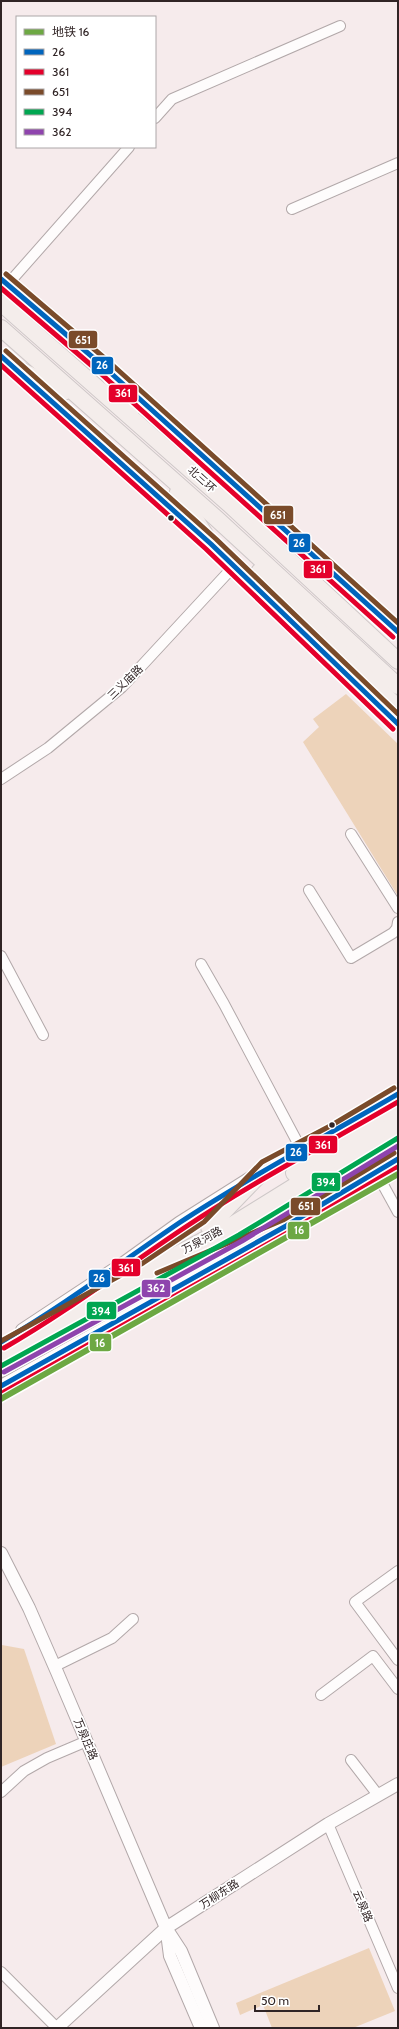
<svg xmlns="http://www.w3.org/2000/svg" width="399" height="2029" viewBox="0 0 399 2029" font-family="Cabin,'Noto Sans SC',sans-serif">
  <rect width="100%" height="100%" fill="#f6ebec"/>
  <g fill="#edd3ba">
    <polygon points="346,694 398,744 398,896 303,742 319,727 313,719"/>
    <polygon points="2,1645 24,1649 56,1744 1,1767"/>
    <polygon points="369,1948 395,2011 353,2028 272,2028 263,2005 240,2015 236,2003"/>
  </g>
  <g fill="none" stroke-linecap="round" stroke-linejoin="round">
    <g stroke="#b2a8a9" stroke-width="12">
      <g id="minor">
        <polyline points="155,118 172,99 340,26"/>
        <polyline points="292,209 398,163"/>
        <polyline points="8,284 129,147"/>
        <polyline points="1,779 48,748 122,687 234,566"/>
        <polyline points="351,834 398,908"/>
        <polyline points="309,890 351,958 393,933 397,928 398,922"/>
        <polyline points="1,956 43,1035"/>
        <polyline points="201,964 224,1004 301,1149"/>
        <polyline points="376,1172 398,1212"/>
        <polyline points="398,1571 355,1602 398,1660"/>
        <polyline points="55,1666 112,1638 133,1619"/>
        <polyline points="321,1695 373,1656 398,1689"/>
        <polyline points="351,1760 378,1795"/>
        <polyline points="1,1792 24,1771 47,1758 87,1741"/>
        <polyline points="328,1824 398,1988"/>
        <polyline points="1,1972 57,2028"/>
      </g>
    </g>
    <g stroke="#b2a8a9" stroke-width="14">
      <g id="tertiary">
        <polyline points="1,279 103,366 398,632"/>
        <polyline points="1,356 211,544 398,724"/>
        <polyline points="279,1230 398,1159"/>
        <polyline points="22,1330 122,1264 179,1223 266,1168 335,1131 398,1094"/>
        <polyline points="1,1386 244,1250"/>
        <polyline points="1,1553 29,1608 57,1672 166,1928 181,1951 213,2028"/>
        <polyline points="167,1933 170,1956 201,2028"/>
        <polyline points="57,2028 166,1928 328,1824 398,1784"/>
      </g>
    </g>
    <g stroke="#cec8c8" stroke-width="18">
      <g id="trunk">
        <polyline points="1,303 229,504 398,661"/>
        <polyline points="1,328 217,519 398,686"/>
        <polyline points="103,366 131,410"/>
        <polyline points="14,367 64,392"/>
        <polyline points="178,492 211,544"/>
        <polyline points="242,509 286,529"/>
        <polyline points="259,572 398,708"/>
        <polyline points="294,1173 398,1108"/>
        <polyline points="209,1227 266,1168"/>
        <polyline points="230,1250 286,1226"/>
        <polyline points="1,1349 232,1225 398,1122"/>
        <polyline points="1,1366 239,1235 398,1138"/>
      </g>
    </g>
    <use href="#minor" stroke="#fefcfc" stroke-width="10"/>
    <use href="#tertiary" stroke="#fefcfc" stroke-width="12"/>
    <use href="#trunk" stroke="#f4edeb" stroke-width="16"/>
    <g stroke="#fff" stroke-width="8">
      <g id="bus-1">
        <polyline points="1,279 103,366 398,632"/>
        <polyline points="1,356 211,544 398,724"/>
        <path d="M1 1342C63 1306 120 1263 179 1223 250 1176 325 1137 398 1094"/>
        <polyline points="1,1386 286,1226 398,1159"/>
      </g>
    </g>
    <g stroke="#fff" stroke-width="8">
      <g id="bus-2">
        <polyline points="1,288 98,371 393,637"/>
        <polyline points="1,365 206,549 393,729"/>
        <path d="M4 1348C67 1312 124 1268 184 1228 253 1182 326 1144 398 1102"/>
        <polyline points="4,1392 289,1232 398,1167"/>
      </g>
    </g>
    <g stroke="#fff" stroke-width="8">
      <g id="bus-3">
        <polyline points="6,274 108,361 398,623"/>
        <polyline points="6,351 216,539 398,714"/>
        <polyline points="157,1273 283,1220 394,1153"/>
        <polyline points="1,1341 143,1263 204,1222 262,1162 332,1125 394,1088"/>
      </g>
    </g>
    <g stroke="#fff" stroke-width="8">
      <polyline id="bus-4" points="1,1366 239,1235 398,1138"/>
    </g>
    <g stroke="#fff" stroke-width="8">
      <polyline id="bus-5" points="4,1372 242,1241 398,1146"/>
    </g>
    <use href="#bus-1" stroke="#0065bd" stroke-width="5"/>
    <use href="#bus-2" stroke="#e4002b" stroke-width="5"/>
    <use href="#bus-3" stroke="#7a4b2a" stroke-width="5"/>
    <use href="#bus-4" stroke="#00a651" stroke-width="5"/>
    <use href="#bus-5" stroke="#8e44ad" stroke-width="5"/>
    <g stroke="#fff" stroke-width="9">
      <polyline id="metro-1" points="1,1399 398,1174"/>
    </g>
    <use href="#metro-1" stroke="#6da843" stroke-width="6"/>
  </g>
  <g fill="#302425" stroke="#fff" stroke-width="1.5">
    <circle cx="171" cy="518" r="3.5"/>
    <circle cx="332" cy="1125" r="3.5"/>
  </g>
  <g text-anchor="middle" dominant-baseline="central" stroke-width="3.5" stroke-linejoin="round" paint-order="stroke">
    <g font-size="11" fill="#302425" stroke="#fff">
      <text transform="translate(202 479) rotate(42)">北三环</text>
      <text transform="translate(125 682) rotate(-44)">三义庙路</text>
      <text transform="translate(202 1240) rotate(-28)">万泉河路</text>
      <text transform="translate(86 1739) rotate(67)">万泉庄路</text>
      <text transform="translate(219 1894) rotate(-33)">万柳东路</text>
      <text transform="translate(363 1906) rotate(67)">云泉路</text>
    </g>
  </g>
  <g stroke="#fff" stroke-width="1.5">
    <rect x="68" y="330" width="30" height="19" rx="4" fill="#7a4b2a"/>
    <rect x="91" y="356" width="23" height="19" rx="4" fill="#0065bd"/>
    <rect x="108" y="384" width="30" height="19" rx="4" fill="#e4002b"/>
    <rect x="263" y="505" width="31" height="20" rx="4" fill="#7a4b2a"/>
    <rect x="288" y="533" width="23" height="20" rx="4" fill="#0065bd"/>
    <rect x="303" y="560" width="30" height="19" rx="4" fill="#e4002b"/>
    <rect x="308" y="1135" width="30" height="19" rx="4" fill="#e4002b"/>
    <rect x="285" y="1143" width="23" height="19" rx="4" fill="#0065bd"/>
    <rect x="311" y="1172" width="30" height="20" rx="4" fill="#00a651"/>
    <rect x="290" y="1197" width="31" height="19" rx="4" fill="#7a4b2a"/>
    <rect x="287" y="1221" width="23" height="19" rx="4" fill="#6da843"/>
    <rect x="111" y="1258" width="30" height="19" rx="4" fill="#e4002b"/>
    <rect x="88" y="1269" width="23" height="19" rx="4" fill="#0065bd"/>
    <rect x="141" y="1279" width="30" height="19" rx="4" fill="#8e44ad"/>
    <rect x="86" y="1301" width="31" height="19" rx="4" fill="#00a651"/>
    <rect x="89" y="1333" width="23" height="19" rx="4" fill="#6da843"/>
  </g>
  <g font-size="11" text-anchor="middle" font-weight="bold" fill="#fff">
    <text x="83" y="344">651</text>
    <text x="102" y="369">26</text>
    <text x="123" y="397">361</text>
    <text x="278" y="519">651</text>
    <text x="299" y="547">26</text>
    <text x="318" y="573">361</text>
    <text x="323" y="1149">361</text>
    <text x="296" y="1156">26</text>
    <text x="326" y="1186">394</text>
    <text x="306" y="1210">651</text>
    <text x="299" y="1234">16</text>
    <text x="126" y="1272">361</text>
    <text x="99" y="1282">26</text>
    <text x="156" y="1292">362</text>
    <text x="101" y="1315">394</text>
    <text x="100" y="1347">16</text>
  </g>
  <rect width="399" height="2029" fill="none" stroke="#302425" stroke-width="4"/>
  <rect x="16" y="16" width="140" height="132" fill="#ffffff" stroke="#aca7a8"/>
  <rect x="24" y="29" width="20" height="6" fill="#6da843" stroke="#aca7a8"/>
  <text x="52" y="36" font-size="12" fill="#302425">地铁 16</text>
  <rect x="24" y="49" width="20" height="6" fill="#0065bd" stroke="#aca7a8"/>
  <text x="52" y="56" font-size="12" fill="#302425">26</text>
  <rect x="24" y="69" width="20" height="6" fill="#e4002b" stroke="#aca7a8"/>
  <text x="52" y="76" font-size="12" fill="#302425">361</text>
  <rect x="24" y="89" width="20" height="6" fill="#7a4b2a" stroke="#aca7a8"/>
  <text x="52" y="96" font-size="12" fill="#302425">651</text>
  <rect x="24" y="109" width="20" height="6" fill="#00a651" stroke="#aca7a8"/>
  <text x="52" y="116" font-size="12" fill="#302425">394</text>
  <rect x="24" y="129" width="20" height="6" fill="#8e44ad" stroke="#aca7a8"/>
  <text x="52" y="136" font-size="12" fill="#302425">362</text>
  <path d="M255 2005v6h64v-6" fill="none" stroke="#302425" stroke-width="2"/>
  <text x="261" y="2005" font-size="12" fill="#302425" stroke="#ffffff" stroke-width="3" paint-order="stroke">50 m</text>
</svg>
